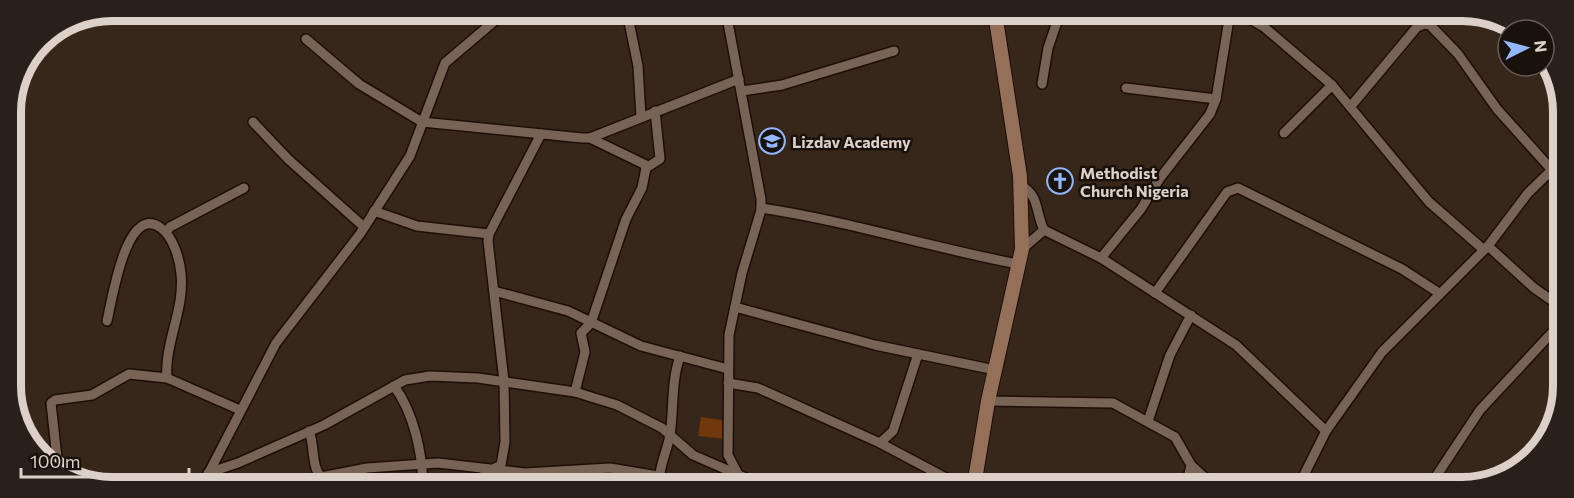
<svg xmlns="http://www.w3.org/2000/svg" width="1574" height="498" viewBox="0 0 1574 498" font-family="Commissioner,sans-serif">
  <rect width="100%" height="100%" fill="#37261a"/>
  <polygon fill="#70380c" points="701,417 728,421 726,439 698,436"/>
  <g fill="none" stroke-linecap="round" stroke-linejoin="round">
    <g stroke="#1e0e05" stroke-width="12">
      <g id="street">
        <polyline points="627,12 638,66 641,117"/>
        <polyline points="726,12 761,199 761,210 742,273 729,335 728,455 738,474 739,486"/>
        <polyline points="1229,13 1252,20 1264,27 1332,85 1429,202 1484,250"/>
        <polyline points="1414,14 1424,24 1430,25 1458,54 1497,109 1551,169"/>
        <polyline points="376,18 384,11"/>
        <polyline points="306,39 359,84 422,122 582,138 590,138 739,79"/>
        <polyline points="1042,84 1048,48 1060,13"/>
        <polyline points="1126,88 1216,99"/>
        <polyline points="742,91 782,85 894,51"/>
        <polyline points="1351,106 1417,27 1424,24"/>
        <polyline points="253,122 288,159 364,227"/>
        <polyline points="1284,133 1332,85"/>
        <polyline points="590,138 648,166"/>
        <path d="M1020 185C1040 195 1035 212 1044 230L1101 258 1236 345 1326 431"/>
        <path d="M761 208C848 221 932 248 1018 264"/>
        <polyline points="374,211 417,226 489,234"/>
        <polyline points="166,232 170,227 244,188"/>
        <polyline points="1488,246 1534,288 1560,306"/>
        <polyline points="1022,249 1044,230"/>
        <polyline points="1101,258 1141,209 1160,178 1210,114 1216,99 1230,13"/>
        <polyline points="494,291 568,311 641,346 728,369"/>
        <polyline points="1155,293 1227,192 1238,188 1402,269 1439,293"/>
        <polyline points="735,307 875,345 995,370"/>
        <path d="M107 321C112 301 126 202 161 228 173 237 180 259 181 274 185 309 164 344 167 378"/>
        <polyline points="728,383 758,388 880,443 961,486"/>
        <path d="M394 386C414 413 422 452 423 485"/>
        <polyline points="575,392 585,352 581,333 591,323 626,219 642,188 646,168 660,159 655,111"/>
        <polyline points="988,401 1113,403 1175,437 1191,465 1215,487"/>
        <polyline points="1148,421 1170,355 1191,315"/>
        <path d="M309 431C315 446 311 466 321 477L367 468 438 463 525 473 610 468 658 476"/>
        <polyline points="880,443 893,431 918,354"/>
        <polyline points="58,467 51,403 55,400 92,395 129,374 167,378 240,410"/>
        <polyline points="208,473 238,463 324,425 405,380 430,376 478,378 575,392 617,405 662,428 693,455 764,486"/>
        <polyline points="203,484 276,343 360,234 410,156 445,63 505,12"/>
        <polyline points="360,485 360,470"/>
        <polyline points="481,485 485,473 501,465 505,442 504,381 488,241 489,234 541,134"/>
        <path d="M659 485C658 468 667 452 670 435 674 409 671 382 680 356"/>
        <polyline points="1186,487 1191,465"/>
        <polyline points="1298,487 1326,431 1382,352 1488,246 1528,193 1561,161"/>
        <polyline points="1429,487 1480,410 1560,324"/>
      </g>
    </g>
    <g stroke="#1e0e05" stroke-width="16">
      <polyline id="secondary" points="974,486 988,401 1022,249 1020,176 995,13"/>
    </g>
    <use href="#street" stroke="#786357" stroke-width="9"/>
    <use href="#secondary" stroke="#957059" stroke-width="14"/>
  </g>
  <defs>
    <g id="school-ring" transform="scale(1.35)"><circle r="9.5" fill="#19110c" stroke="#93b7fd" stroke-width="1.5"/><path d="M0-5L7-2L0 1L-7-2ZM-4 1L0 2.5L4 1V4Q0 6-4 4Z" fill="#93b7fd"/></g>
    <g id="church-ring" transform="scale(1.35)"><circle r="9.5" fill="#19110c" stroke="#93b7fd" stroke-width="1.5"/><path d="M-1.2-6h2.4v3.5h3.3v2.4h-3.3V6h-2.4V-.1h-3.3v-2.4h3.3Z" fill="#93b7fd"/></g>
  </defs>
  <g fill-rule="evenodd">
    <use href="#school-ring" x="772" y="141"/>
    <use href="#church-ring" x="1060" y="181"/>
  </g>
  <g text-anchor="middle" dominant-baseline="central" stroke-width="5" stroke-linejoin="round" paint-order="stroke">
    <g font-size="16" font-weight="bold" fill="#dcd0c9" stroke="#19110c" text-anchor="start">
      <text x="792" y="141">Lizdav Academy</text>
      <text x="1080" y="172">Methodist<tspan x="1080" dy="18">Church Nigeria</tspan></text>
    </g>
  </g>
  <path d="M0 0H1574V498H0ZM112 21H1462A91 91 0 0 1 1553 112V386A91 91 0 0 1 1462 477H112A91 91 0 0 1 21 386V112A91 91 0 0 1 112 21Z" fill="#29201b" fill-rule="evenodd"/>
  <path fill="none" stroke="#dcd0c9" stroke-width="8" d="M112 21H1462A91 91 0 0 1 1553 112V386A91 91 0 0 1 1462 477H112A91 91 0 0 1 21 386V112A91 91 0 0 1 112 21Z"/>
  <g transform="translate(1526 48) rotate(84)"><circle r="28" fill="#19110c" stroke="#675d58" stroke-width="1.5"/>
  <path d="M0-4.5L10 22L0 15L-10 22Z" fill="#93b7fd"/>
  <text y="-9" font-size="16" font-weight="bold" text-anchor="middle" fill="#dcd0c9">N</text>
  </g>
  <path d="M21 468v9h168v-9" fill="none" stroke="#dcd0c9" stroke-width="3"/>
  <text x="30" y="468" font-size="18" fill="#dcd0c9" stroke="#19110c" stroke-width="4.5" paint-order="stroke">100 m</text>
</svg>
